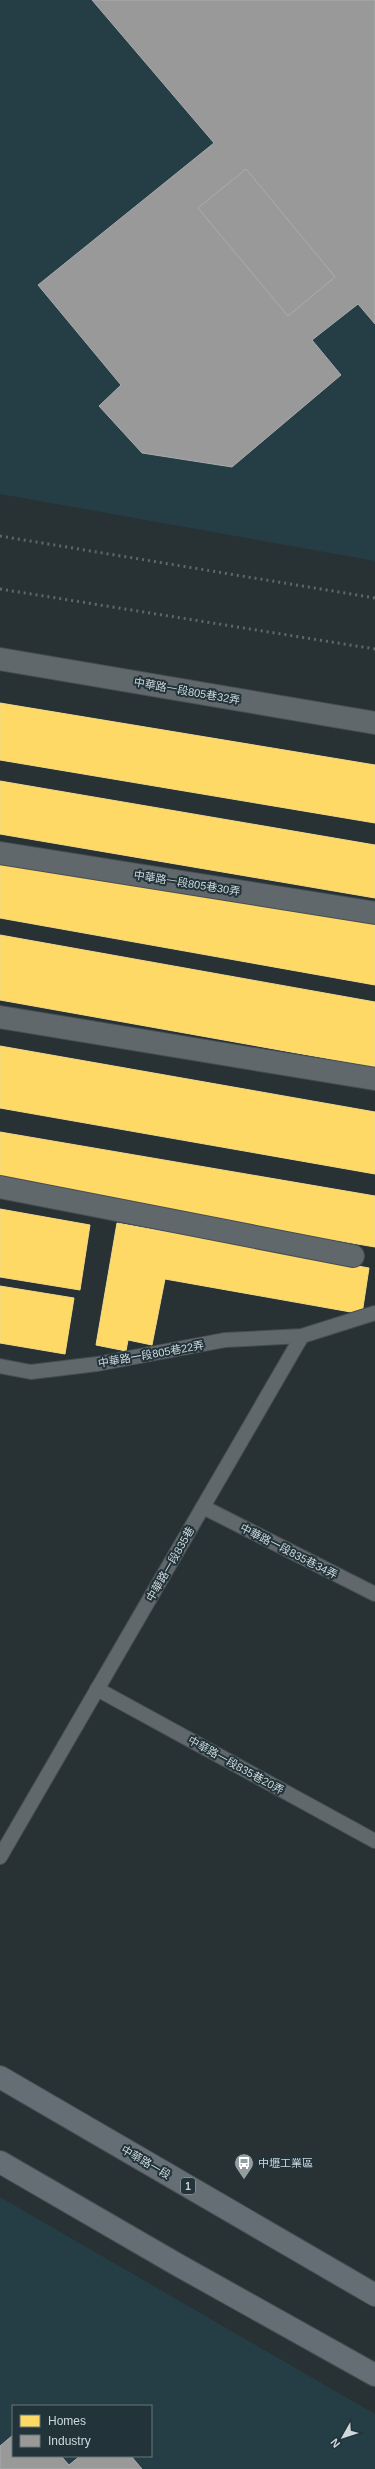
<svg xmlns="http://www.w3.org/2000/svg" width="375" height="2469" viewBox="0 0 375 2469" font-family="Arial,'Noto Sans TC',sans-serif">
  <rect width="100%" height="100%" fill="#283134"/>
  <g fill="#253d45" fill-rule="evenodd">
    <polygon points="0,0 375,0 375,561 0,494"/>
    <path d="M0 2197 375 2414V2469H0ZM13 2406H151V2456H13Z"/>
  </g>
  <g fill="#ffd966" stroke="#f0d989">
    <polygon points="0,703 375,765 375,823 0,760"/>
    <polygon points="0,781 375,845 375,898 0,834"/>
    <polygon points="0,856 375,923 375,985 0,918"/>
    <polygon points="0,935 375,1002 375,1067 0,1000"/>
    <polygon points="0,1046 375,1112 375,1174 0,1108"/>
    <polygon points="0,1132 375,1196 375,1247 0,1183"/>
    <polygon points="0,1209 90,1225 80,1290 0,1277"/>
    <polygon points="117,1223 369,1268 362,1314 165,1279 152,1345 128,1340 126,1351 96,1345"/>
    <polygon points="0,1286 74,1298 65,1354 0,1343"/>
  </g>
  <g fill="#999" stroke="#a9acad" fill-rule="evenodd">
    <path d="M92 0H375V324L358 304 312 340 341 375 232 467 142 453 99 406 121 385 38 285 214 143ZM246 169 335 277 288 316 198 208Z"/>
    <polygon points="246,169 335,277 288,316 198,208"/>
    <polygon points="13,2435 13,2456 61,2456 69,2465 80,2456 131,2456 142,2469 0,2469 0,2446"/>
  </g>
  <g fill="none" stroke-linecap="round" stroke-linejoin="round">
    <g stroke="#464e52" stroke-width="16">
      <g id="lane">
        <polyline points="0,1366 31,1372 97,1364 225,1340 302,1336 375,1313"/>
        <polyline points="203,1507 375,1594"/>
        <polyline points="97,1689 375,1841"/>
        <polyline points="0,1857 302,1336"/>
      </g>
    </g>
    <g stroke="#464e52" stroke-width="24">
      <g id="street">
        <polyline points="0,659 375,723"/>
        <polyline points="0,853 375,913"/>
        <polyline points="0,1017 375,1079"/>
        <polyline points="0,1187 353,1256"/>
      </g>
    </g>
    <g stroke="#464e52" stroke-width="24">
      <g id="primary">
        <polyline points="0,2077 375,2295"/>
        <polyline points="0,2162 178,2265 375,2375"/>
      </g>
    </g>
    <use href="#lane" stroke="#61686b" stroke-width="14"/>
    <use href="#street" stroke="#61686b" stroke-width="22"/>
    <use href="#primary" stroke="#656e75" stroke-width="22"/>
    <g stroke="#5f6769" stroke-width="3" stroke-dasharray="2 4" stroke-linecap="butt">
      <polyline points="0,536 375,598"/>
      <polyline points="0,589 375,649"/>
    </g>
  </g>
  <defs>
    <g id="bus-pin" transform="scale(1)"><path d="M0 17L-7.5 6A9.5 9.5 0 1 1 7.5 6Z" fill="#949ea1" stroke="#22343a"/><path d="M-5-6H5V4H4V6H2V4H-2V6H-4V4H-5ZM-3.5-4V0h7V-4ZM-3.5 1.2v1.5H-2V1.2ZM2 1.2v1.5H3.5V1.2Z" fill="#fff"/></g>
  </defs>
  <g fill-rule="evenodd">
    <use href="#bus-pin" x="244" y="2163"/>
  </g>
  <g text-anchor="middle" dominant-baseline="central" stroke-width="4" stroke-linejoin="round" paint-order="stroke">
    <rect fill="#22343a" stroke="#9aa7ab" stroke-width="1" x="181" y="2178" width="14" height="16" rx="3"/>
    <g font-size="10" font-weight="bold" fill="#ced8dc">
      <text x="188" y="2186">1</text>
    </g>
    <g font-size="11" fill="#ced8dc" stroke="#22343a">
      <text transform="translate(187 691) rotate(10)">中華路一段805巷32弄</text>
      <text transform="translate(187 883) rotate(9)">中華路一段805巷30弄</text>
      <text transform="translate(151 1354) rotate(-10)">中華路一段805巷22弄</text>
      <text transform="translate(289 1551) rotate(27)">中華路一段835巷34弄</text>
      <text transform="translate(170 1564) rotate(-60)">中華路一段835巷</text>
      <text transform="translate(236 1765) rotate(29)">中華路一段835巷20弄</text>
      <text transform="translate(146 2162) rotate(30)">中華路一段</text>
    </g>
    <g font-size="11" fill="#ced8dc" stroke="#22343a" text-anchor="start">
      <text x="258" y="2163">中壢工業區</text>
    </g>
  </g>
  <rect x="12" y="2405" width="140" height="52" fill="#22343a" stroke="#67767b"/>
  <rect x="20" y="2415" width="20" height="12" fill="#ffd966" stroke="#67767b"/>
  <text x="48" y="2425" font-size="12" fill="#ced8dc">Homes</text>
  <rect x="20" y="2435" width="20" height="12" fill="#999999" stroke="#67767b"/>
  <text x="48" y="2445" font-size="12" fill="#ced8dc">Industry</text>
  <g transform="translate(343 2437) rotate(231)" stroke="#22343a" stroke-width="3" paint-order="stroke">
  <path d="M0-3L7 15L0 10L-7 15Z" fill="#ced8dc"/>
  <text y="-6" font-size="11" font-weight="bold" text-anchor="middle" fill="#ced8dc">N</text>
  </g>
</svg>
